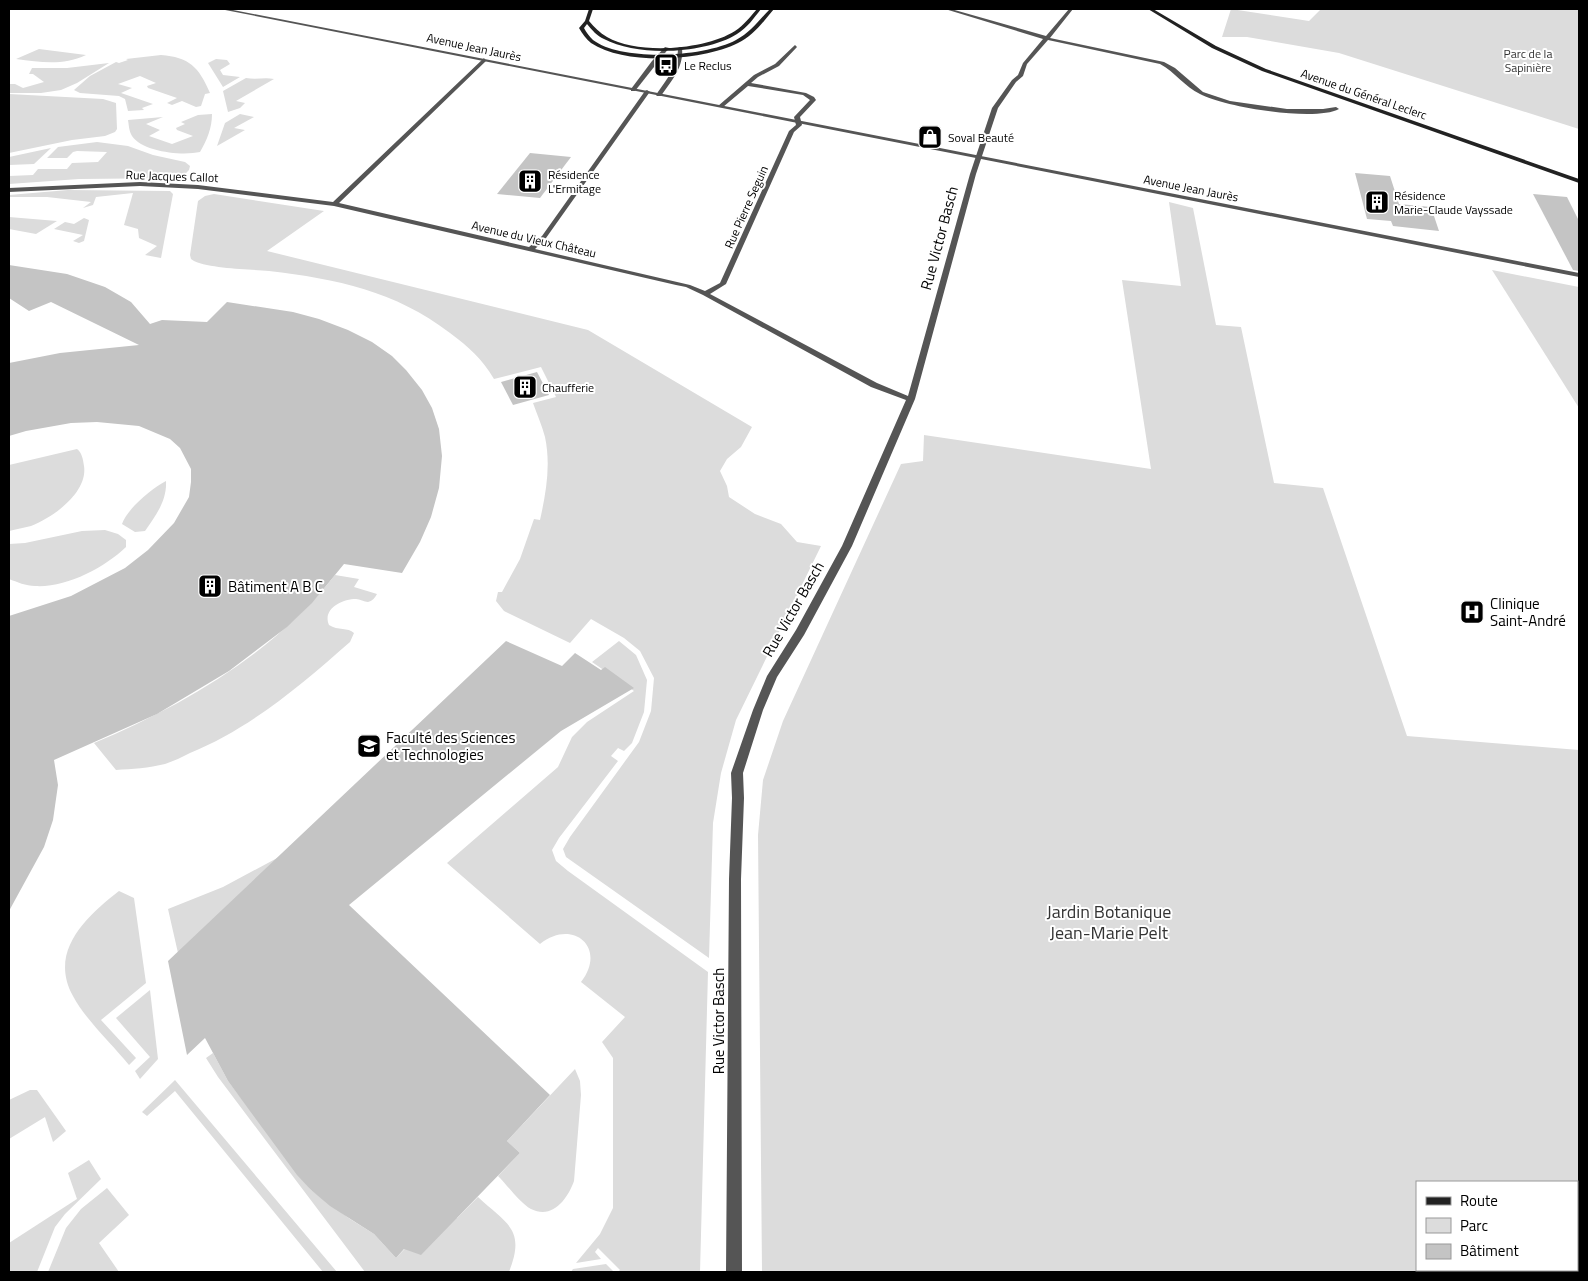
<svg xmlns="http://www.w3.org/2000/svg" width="1588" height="1281" viewBox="0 0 1588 1281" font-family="'Titillium Web',sans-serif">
  <rect width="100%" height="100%" fill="#fff"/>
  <g fill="#dcdcdc" fill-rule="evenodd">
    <polygon points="1231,9 1309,21 1321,9 1579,9 1579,129 1339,53 1247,37 1222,37"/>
    <path d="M39 49 86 55C62 66 41 62 16 59Z"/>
    <path d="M161 55C189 57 199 67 210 93L205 94 201 106 196 107 182 101 172 105 167 103 177 98 148 88 147 86 156 83 140 76 118 84 132 88 121 93 153 104 142 108 144 110 128 111 125 99 119 96 80 93 74 90 90 76 116 62 119 63 128 60 126 59Z"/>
    <polygon points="216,59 227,60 230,64 220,70 223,75 240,77 223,87 208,63"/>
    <polygon points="109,63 77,83 61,90 41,93 9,93 9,84 15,84 23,88 44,82 33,74 29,74 32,68 67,68"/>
    <path d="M246 78C257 80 264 77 274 79L236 101 245 103 240 108 228 112 223 91Z"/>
    <polygon points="9,94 103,99 116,103 117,129 115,132 105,136 72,140 9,153"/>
    <path d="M212 114C212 128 207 140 200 152 182 156 143 152 132 136 129 131 129 126 128 120L163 117 146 124 160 130 149 136 172 144 193 136 177 130 176 128 185 124 181 122 198 115Z"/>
    <polygon points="240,114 254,117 234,128 245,130 217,146 225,123"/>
    <polygon points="97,142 128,146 153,155 185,162 190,166 189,170 181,178 79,179 9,184 9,176 33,175 38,169 67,169 72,163 98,162 107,152 77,151 73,152 67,158 47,158 58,147"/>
    <polygon points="51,148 34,164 9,165 9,157"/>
    <polygon points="68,190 170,191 173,194 161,258 145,255 157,246 139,238 138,229 124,225 133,193 96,197 93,205 83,208 91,202 47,197 9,197 9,195"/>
    <path d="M214 194 324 211 267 251 588 330 752 427 741 447 727 459 720 471 727 486 729 497 755 514 781 524 797 542 821 546 736 720 721 773 713 823 709 958 566 857 563 849 570 837 639 742 651 711 654 678 640 651 624 638 591 619 570 643 504 611 496 601 498 592H502L520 559 534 519 540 520C546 493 551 465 545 437 542 426 537 414 533 403L556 397 541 367 494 379C482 359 469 347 450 333 395 291 337 279 269 271 249 269 212 269 194 261L191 259 190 255 198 201 205 196Z"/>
    <path d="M1169 202 1193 208 1216 325 1241 327 1274 483 1323 488 1407 736 1579 750V1272H762L758 835 763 780 783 721 901 464 923 461 924 435 1151 469 1122 280 1181 286ZM1417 1182H1577V1270H1417Z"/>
    <polygon points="9,217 57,221 36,234 9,229"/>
    <polygon points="84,218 89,220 84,241 79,243 73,241 83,235 54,229 65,222 74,224"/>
    <polygon points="1492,270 1579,287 1579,408"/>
    <path d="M77 449C82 453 83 459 84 466 88 492 54 517 31 526 24 528 16 529 9 531V465Z"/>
    <path d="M166 481C167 501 156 515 145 531L135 532 122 524C127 509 152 488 166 481Z"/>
    <path d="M105 530 118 534 126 540V547C104 568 66 588 35 586 26 586 17 582 9 579V544L25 543 82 531Z"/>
    <path d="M335 575 359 579 354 587 377 594C375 598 372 601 368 602 364 602 360 599 356 599 342 599 322 609 329 625 338 631 348 627 354 633L350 642C301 685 251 728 190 753 182 757 174 761 165 764 149 768 132 769 116 770L94 743C184 705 274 653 335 575Z"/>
    <path d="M619 641 636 655 647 680 644 712 632 743 624 751 618 748 611 756 618 761 559 838 552 850 556 861 568 871 708 972 700 1272H618L620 1270 598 1248 595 1252 601 1259 576 1263 600 1234 613 1208V1058L602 1042 625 1017 581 982C608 947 572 918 540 944L447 863 558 767 572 737 587 722 634 691 592 662Z"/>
    <polygon points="279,857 178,953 168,909 223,887"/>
    <path d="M119 891 134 898 146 983 101 1020 136 1058 129 1065C112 1044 85 1019 73 996 48 951 87 916 119 891Z"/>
    <polygon points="150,990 158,1059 140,1079 135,1071 150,1057 116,1018"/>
    <path d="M213 1053 228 1081 311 1190 350 1219 374 1234 396 1258 446 1206 457 1218 478 1197C507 1224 526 1229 509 1272H365L218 1077 206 1058Z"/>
    <path d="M575 1069 580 1081 581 1095 574 1181C568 1198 553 1220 531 1209 521 1204 507 1185 498 1176L520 1153 507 1141Z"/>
    <polygon points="175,1080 337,1272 323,1272 175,1091 147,1116 142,1112"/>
    <polygon points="30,1090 37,1090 66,1131 53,1142 45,1117 9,1139 9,1100"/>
    <polygon points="89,1160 101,1179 65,1214 55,1227 37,1272 9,1272 9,1243 77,1199 68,1173"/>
    <polygon points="107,1188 129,1215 99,1243 119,1272 48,1272 66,1228 81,1209"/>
    <polygon points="606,1264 614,1272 571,1272 573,1269"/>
  </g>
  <g fill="#c4c4c4">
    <polygon points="530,153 571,157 540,198 497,194"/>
    <polygon points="1355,173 1390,176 1399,204 1431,207 1439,231 1393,226 1391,221 1367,219"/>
    <polygon points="1533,194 1567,197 1579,221 1579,271 1573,270"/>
    <polygon points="9,265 67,274 105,287 131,302 150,324 162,320 207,322 227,302 293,312 319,319 348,330 372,342 392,356 406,370 422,390 432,408 439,429 442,456 439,488 431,517 420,542 402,573 344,564 312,603 287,627 229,671 157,714 54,760 58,785 53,820 44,847 9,911 9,616 71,596 125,568 148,550 174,523 189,497 191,482 191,469 180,448 170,439 139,426 97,422 71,423 26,431 9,436 9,363 60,353 139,345 51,302 29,311 9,298"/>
    <polygon points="537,372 549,395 513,405 501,382"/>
    <polygon points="506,641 562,666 575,653 601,670 605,667 634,688 561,731 349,905 550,1095 507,1141 520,1153 421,1255 404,1249 396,1258 374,1234 330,1206 311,1190 297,1175 228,1081 205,1038 187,1055 168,961"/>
  </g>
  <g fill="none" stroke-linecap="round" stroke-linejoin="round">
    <g fill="#555" fill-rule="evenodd">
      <path d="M945 9H951L1046 36 1069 9H1073L1050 38 1164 62 1175 68 1203 92 1230 101 1287 109H1323L1336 107 1339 109C1315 122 1224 107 1200 94 1185 87 1175 72 1160 64L1048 40 1027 64 1023 76 1016 82 998 108 976 174 915 399 852 546 804 635 777 677 763 710 743 773 744 798 741 879 742 1272H726L729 879 732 798 731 773 753 710 767 676 796 630 842 546 906 400 871 387 703 295 686 287 676 285 334 206 198 189 140 186 9 192V188L140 182 198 185 333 202 484 58 486 61 339 203 529 247 542 236 645 91 647 90 650 92 649 93 546 238 535 249 690 285 705 291 720 283 789 131 796 125 794 117 810 100 803 95 748 86 723 107 718 106 754 75 775 64 795 45 797 47 779 66 758 77 751 83 806 93 814 97 816 100 800 117 802 125 794 132 726 284 710 294 877 383 908 396 970 174 992 108 1012 80 1018 75 1023 63 1043 39Z"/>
      <polygon points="665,47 669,48 635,91 631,91 631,89 652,61"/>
      <path d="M680 47 682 48C684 68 671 81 661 96H657L656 95C666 80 678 67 678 48Z"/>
    </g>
    <polygon fill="#555" fill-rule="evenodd" points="220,9 228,9 1579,273 1579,277"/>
    <g fill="#222" fill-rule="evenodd">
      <path d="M589 9H593L589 21C594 27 600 33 607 37 638 55 705 50 735 31 744 25 750 17 757 9H761C754 18 747 28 737 34 705 54 638 57 604 39 597 36 592 30 587 24L584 28C586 32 590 37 593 40 622 62 705 57 736 40 750 33 759 20 770 9H774C764 21 753 36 738 43 702 61 626 66 591 43 586 39 582 33 579 28L585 21Z"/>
      <polygon points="1148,9 1153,9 1216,46 1266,69 1579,179 1579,183 1262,71 1212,48"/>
    </g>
  </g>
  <defs>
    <g id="bus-square" transform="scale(1.25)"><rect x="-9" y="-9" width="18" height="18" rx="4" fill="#000" stroke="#fff"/><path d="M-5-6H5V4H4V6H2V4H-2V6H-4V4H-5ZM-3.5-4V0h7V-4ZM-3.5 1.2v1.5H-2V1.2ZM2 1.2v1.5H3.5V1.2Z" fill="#fff"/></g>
    <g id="shop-square" transform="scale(1.25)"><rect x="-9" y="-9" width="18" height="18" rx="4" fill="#000" stroke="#fff"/><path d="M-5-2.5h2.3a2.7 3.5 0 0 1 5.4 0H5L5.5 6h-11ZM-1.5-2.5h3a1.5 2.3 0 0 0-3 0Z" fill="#fff"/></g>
    <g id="building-square" transform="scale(1.25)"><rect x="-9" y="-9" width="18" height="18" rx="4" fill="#000" stroke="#fff"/><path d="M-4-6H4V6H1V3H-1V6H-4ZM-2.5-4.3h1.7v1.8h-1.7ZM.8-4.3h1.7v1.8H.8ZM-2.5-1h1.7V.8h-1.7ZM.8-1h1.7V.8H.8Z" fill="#fff"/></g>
    <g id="hospital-square" transform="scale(1.25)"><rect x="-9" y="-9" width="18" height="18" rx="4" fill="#000" stroke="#fff"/><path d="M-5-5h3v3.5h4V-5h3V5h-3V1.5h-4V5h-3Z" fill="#fff"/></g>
    <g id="university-square" transform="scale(1.25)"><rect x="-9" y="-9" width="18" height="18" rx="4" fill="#000" stroke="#fff"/><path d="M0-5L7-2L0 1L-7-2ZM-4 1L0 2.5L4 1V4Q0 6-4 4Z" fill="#fff"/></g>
  </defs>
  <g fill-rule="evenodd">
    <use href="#bus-square" x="666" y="65"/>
    <use href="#shop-square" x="930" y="137"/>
    <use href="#building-square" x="530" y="181"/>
    <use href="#building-square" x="1377" y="202"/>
    <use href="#building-square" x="525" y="387"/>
    <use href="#building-square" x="210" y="586"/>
    <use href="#hospital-square" x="1472" y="612"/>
    <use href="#university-square" x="369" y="746"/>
  </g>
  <g text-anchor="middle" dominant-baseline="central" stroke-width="4" stroke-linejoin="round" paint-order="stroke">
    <g font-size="12" fill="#000" stroke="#fff">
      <text transform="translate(474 47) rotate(12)">Avenue Jean Jaurès</text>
      <text transform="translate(1364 94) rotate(19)">Avenue du Général Leclerc</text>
      <text transform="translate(172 176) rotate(2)">Rue Jacques Callot</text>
      <text transform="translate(1191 188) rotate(11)">Avenue Jean Jaurès</text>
      <text transform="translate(746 207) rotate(-66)">Rue Pierre Seguin</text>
      <text transform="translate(534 239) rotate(13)">Avenue du Vieux Château</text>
    </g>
    <g font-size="12" fill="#333" stroke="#fff">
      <text x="1528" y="53">Parc de la<tspan x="1528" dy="14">Sapinière</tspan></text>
    </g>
    <g font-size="12" fill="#000" stroke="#fff" text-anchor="start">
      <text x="684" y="65">Le Reclus</text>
      <text x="948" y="137">Soval Beauté</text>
      <text x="548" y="174">Résidence<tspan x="548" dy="14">L'Ermitage</tspan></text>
      <text x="1394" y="195">Résidence<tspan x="1394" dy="14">Marie-Claude Vayssade</tspan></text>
      <text x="542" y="387">Chaufferie</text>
    </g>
    <g font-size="15" fill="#000" stroke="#fff">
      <text transform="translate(939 238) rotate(-75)">Rue Victor Basch</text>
      <text transform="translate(793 609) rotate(-60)">Rue Victor Basch</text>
      <text transform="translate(718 1021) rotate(-90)">Rue Victor Basch</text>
    </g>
    <g font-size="15" fill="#000" stroke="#fff" text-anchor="start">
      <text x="228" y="586">Bâtiment A B C</text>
      <text x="1490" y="603">Clinique<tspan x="1490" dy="17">Saint-André</tspan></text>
      <text x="386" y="737">Faculté des Sciences<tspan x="386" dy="17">et Technologies</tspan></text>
    </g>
    <g font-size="18" fill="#333" stroke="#fff">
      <text x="1109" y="911">Jardin Botanique<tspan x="1109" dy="21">Jean-Marie Pelt</tspan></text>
    </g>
  </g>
  <rect width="1588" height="1281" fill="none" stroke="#000000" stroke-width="20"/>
  <rect x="1416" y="1181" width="162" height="90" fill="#ffffff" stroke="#999999"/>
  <rect x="1426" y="1197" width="25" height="8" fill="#222222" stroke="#999999"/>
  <text x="1460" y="1206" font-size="15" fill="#000000">Route</text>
  <rect x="1426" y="1218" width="25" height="15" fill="#dcdcdc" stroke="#999999"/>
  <text x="1460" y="1231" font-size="15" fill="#000000">Parc</text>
  <rect x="1426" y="1244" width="25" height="15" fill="#c4c4c4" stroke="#999999"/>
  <text x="1460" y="1256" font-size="15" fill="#000000">Bâtiment</text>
</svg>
